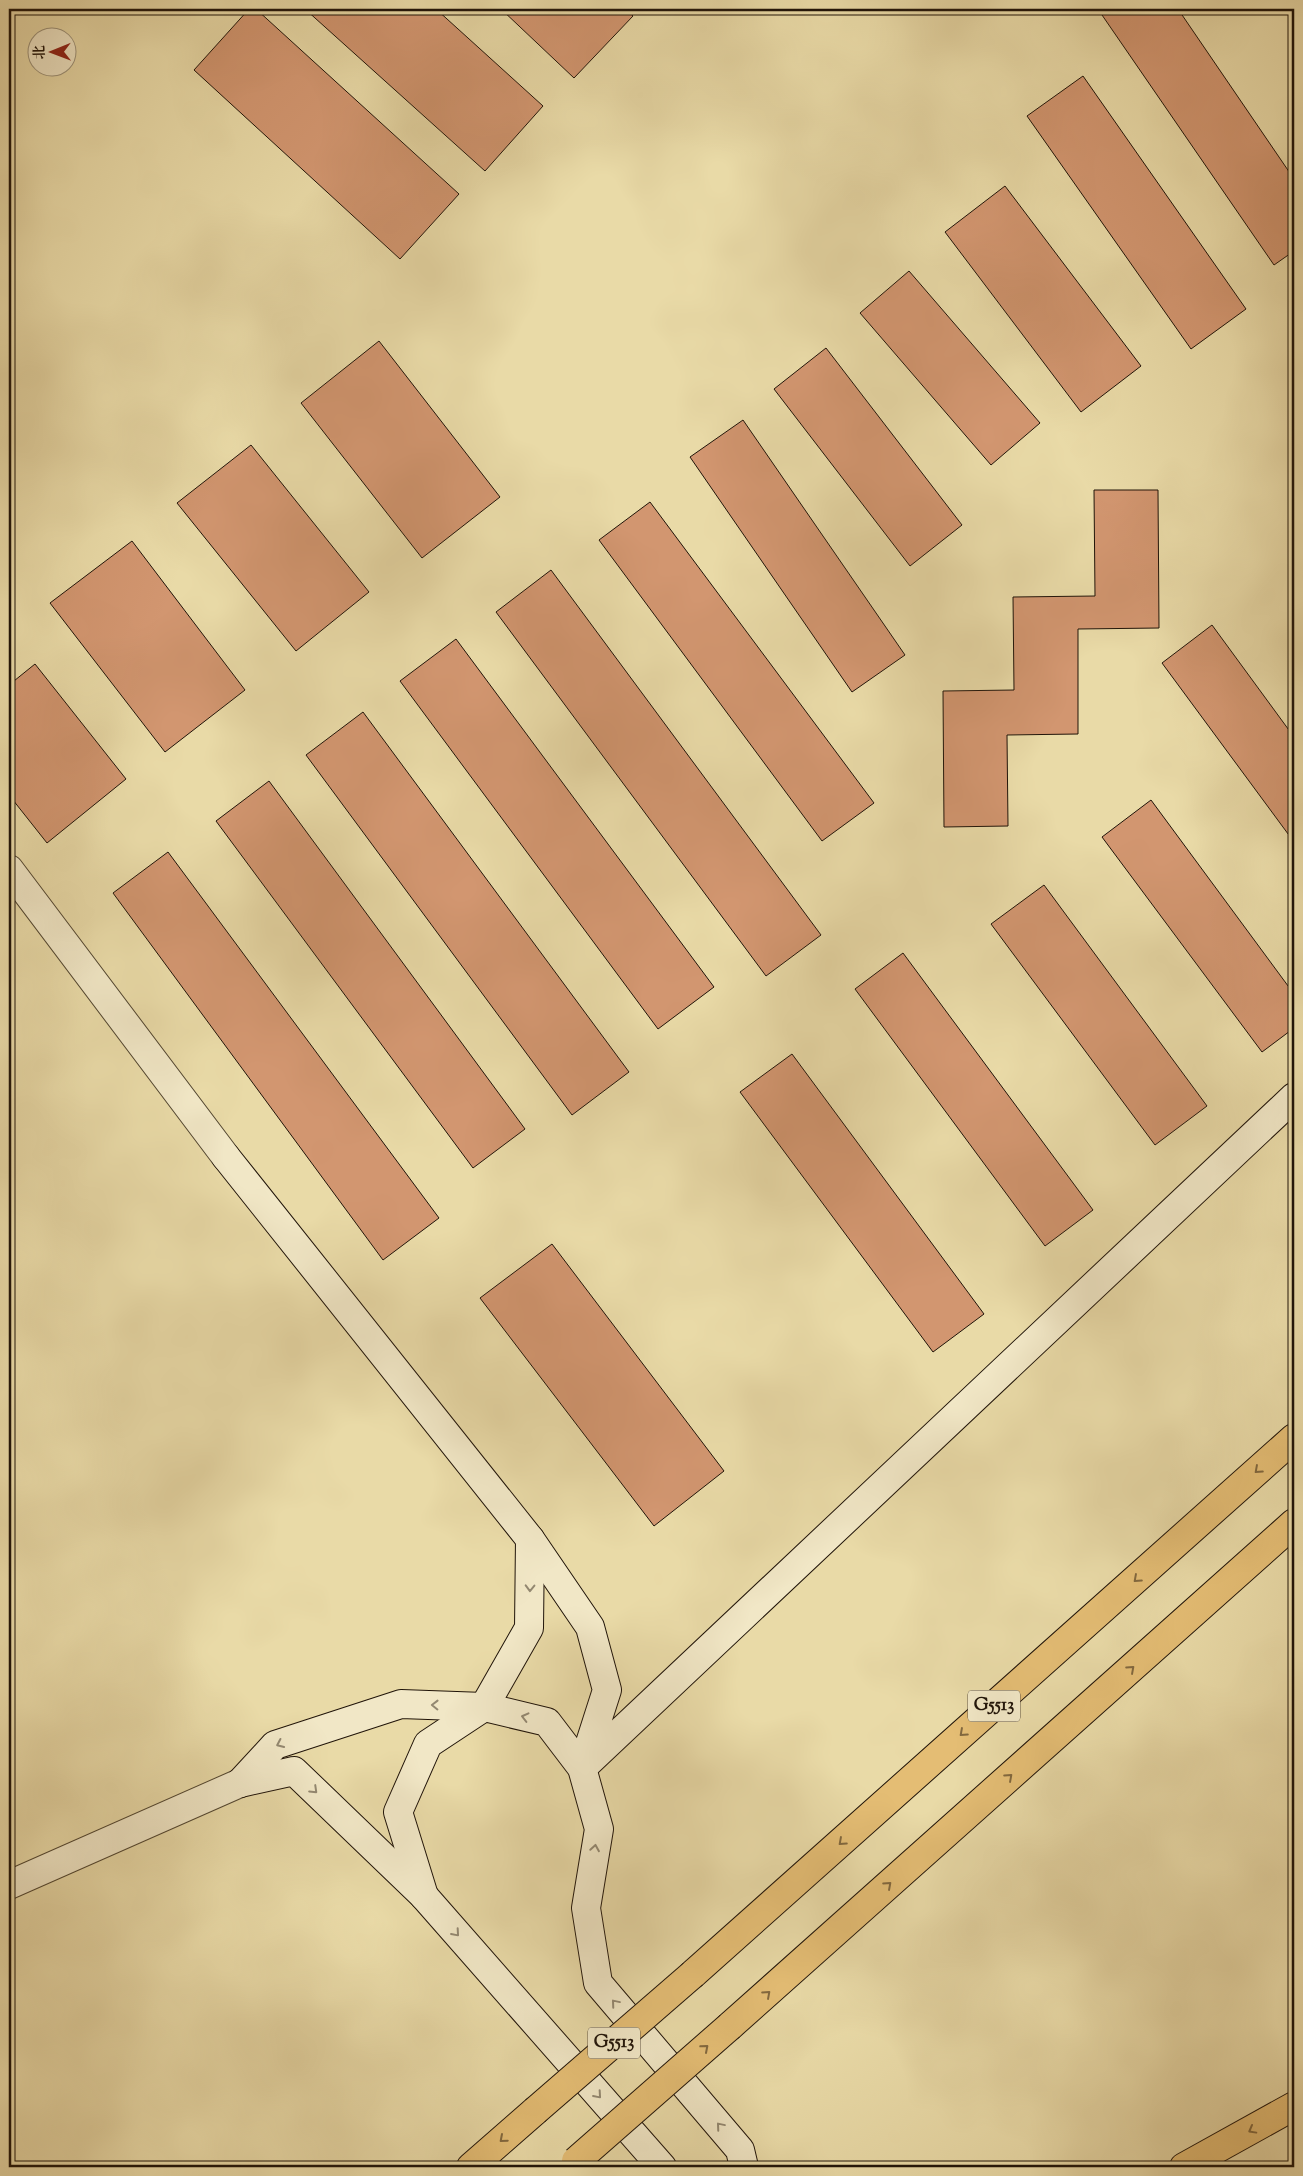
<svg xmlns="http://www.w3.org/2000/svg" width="1303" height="2176" viewBox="0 0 1303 2176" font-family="'Sorts Mill Goudy','Noto Serif SC',serif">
  <rect width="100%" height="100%" fill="#e9daa7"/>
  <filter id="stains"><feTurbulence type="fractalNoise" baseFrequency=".004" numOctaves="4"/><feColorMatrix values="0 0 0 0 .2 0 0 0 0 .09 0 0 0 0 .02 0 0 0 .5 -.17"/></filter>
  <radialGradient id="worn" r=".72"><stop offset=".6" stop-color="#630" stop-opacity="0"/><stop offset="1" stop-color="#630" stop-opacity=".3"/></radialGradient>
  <g fill="#d29670" stroke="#201409">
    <polygon points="249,9 256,9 459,194 400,259 194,70"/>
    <polygon points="305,9 436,9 543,106 485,171"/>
    <polygon points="501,9 625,9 633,16 574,78"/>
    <polygon points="1111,9 1178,9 1294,179 1294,251 1274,265 1102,15"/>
    <polygon points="1083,76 1246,309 1191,349 1027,116"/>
    <polygon points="1005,186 1141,366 1081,412 945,232"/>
    <polygon points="909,271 1040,423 991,465 860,313"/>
    <polygon points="379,341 500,497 422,558 301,403"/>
    <polygon points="826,348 962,525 910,566 774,389"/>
    <polygon points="743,420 905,655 852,692 690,457"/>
    <polygon points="251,445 369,592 296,651 177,503"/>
    <polygon points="1094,490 1158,490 1159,628 1078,629 1078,734 1007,735 1008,826 944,827 943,691 1014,690 1013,597 1095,596"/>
    <polygon points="650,502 874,803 822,841 599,540"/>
    <polygon points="132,541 245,690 165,752 50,603"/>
    <polygon points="551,570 821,935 766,976 496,612"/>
    <polygon points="1212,625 1294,737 1294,842 1162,663"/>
    <polygon points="456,639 714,987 658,1029 400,681"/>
    <polygon points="35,664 126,779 47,843 9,795 9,685"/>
    <polygon points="363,712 629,1072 572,1115 306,755"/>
    <polygon points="269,781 525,1129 473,1168 216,821"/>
    <polygon points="1151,800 1294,994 1294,1028 1262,1052 1102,837"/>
    <polygon points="168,852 439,1218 383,1260 113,893"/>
    <polygon points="1044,885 1207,1106 1155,1145 991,924"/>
    <polygon points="903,953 1093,1210 1045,1246 855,989"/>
    <polygon points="792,1054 984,1314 933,1352 740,1092"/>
    <polygon points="552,1244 724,1471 654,1526 480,1298"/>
  </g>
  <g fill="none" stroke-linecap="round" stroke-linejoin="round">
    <g stroke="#524630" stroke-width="30">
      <g id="street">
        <polyline points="9,869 226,1157"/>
        <polyline points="9,1885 240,1783"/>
      </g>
    </g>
    <g stroke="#201409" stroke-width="30">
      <g id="secondary">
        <polyline points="226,1157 530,1539 590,1627 607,1690 582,1768 1294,1097"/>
        <polyline points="240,1783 294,1771 424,1896 662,2167"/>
        <polyline points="240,1783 275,1745 401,1704 484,1707 529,1628 530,1539"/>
        <polyline points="424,1896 398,1812 428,1744 484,1707 547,1722 582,1768 599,1829 586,1908 598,1983 740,2150 744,2167"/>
      </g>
    </g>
    <g stroke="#201409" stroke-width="30">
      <polyline id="primary" points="1184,2167 1294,2106"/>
    </g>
    <g stroke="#201409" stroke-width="30">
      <g id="highway">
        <polyline points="693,1974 1294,1438"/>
        <polyline points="730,2026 1294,1523"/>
        <polyline points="471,2167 535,2111"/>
      </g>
    </g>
    <use href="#street" stroke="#f1e7c6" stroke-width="28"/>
    <use href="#secondary" stroke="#f1e7c6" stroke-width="28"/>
    <use href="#primary" stroke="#e4bd74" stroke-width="28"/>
    <use href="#highway" stroke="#e4bd74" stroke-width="28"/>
    <g stroke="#201409" stroke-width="30" stroke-linecap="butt">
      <g id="highway-bridge">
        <polyline points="535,2111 693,1974"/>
        <polyline points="576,2161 730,2026"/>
      </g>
    </g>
    <use href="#highway-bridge" stroke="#e4bd74" stroke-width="28"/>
  </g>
  <defs><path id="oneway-chevron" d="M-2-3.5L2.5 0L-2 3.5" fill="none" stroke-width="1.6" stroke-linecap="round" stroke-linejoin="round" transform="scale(1.25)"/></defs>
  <g stroke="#82683e">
    <use href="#oneway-chevron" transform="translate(1258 1470) rotate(138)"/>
    <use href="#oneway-chevron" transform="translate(1137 1579) rotate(138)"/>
    <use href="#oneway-chevron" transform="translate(1131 1669) rotate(-42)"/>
    <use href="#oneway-chevron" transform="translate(963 1733) rotate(138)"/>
    <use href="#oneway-chevron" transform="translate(1009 1777) rotate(-42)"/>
    <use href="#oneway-chevron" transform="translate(842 1842) rotate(138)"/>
    <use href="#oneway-chevron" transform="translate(888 1885) rotate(-42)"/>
    <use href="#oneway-chevron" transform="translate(767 1994) rotate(-42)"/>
    <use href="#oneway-chevron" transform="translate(705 2048) rotate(-41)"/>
    <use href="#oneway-chevron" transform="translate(1252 2130) rotate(151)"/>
    <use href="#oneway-chevron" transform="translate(503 2139) rotate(139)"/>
  </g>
  <g stroke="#938871">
    <use href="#oneway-chevron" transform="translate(530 1588) rotate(91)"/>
    <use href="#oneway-chevron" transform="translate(435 1705) rotate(-179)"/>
    <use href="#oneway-chevron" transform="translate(525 1717) rotate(-166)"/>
    <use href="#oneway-chevron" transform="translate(280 1744) rotate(155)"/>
    <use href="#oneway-chevron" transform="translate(314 1790) rotate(44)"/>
    <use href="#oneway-chevron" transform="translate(595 1848) rotate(-81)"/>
    <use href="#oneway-chevron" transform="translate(456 1933) rotate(49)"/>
    <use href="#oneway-chevron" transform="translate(615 2003) rotate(-130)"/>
    <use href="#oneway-chevron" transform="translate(598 2095) rotate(49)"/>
    <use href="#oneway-chevron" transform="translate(720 2126) rotate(-130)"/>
  </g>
  <g text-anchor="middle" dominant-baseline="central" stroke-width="4" stroke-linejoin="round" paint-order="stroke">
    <g fill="#f1e7c6" stroke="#5f5342" stroke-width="1">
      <rect x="968" y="1690.5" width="52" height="31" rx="4"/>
      <rect x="588" y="2027.5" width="52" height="31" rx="4"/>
    </g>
    <g font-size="18" font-weight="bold" fill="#201409">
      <text x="994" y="1706">G5513</text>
      <text x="614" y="2043">G5513</text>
    </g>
  </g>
  <rect width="1303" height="2176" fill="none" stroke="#e9daa7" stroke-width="30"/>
  <rect x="10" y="10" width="1283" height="2156" fill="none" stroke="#201409" stroke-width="2.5"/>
  <rect x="15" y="15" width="1273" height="2146" fill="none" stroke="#201409"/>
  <g transform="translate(52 52) rotate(269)"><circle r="24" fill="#f1e7c6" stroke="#9d937a"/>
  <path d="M0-4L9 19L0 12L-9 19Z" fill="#8f2418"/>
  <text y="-8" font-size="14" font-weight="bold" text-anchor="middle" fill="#201409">北</text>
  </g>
  <rect width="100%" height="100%" filter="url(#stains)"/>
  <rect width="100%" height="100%" fill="url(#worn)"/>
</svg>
